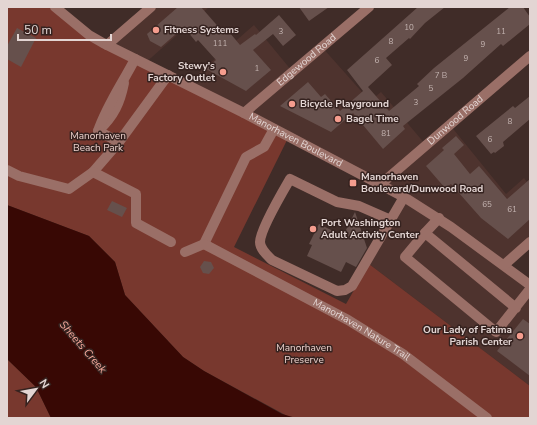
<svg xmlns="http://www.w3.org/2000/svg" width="537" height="425" viewBox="0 0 537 425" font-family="'Nunito Sans',sans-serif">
  <rect width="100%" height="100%" fill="#402c28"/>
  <g fill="#4e332e">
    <polygon points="151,7 209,7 144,64 107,45"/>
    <polygon points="254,25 292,71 321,46 370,101 381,92 426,145 450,125 506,194 524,178 530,186 530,242 504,265 530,285 530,386 369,264 406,199 186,84"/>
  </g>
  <g fill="#78382e">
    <polygon points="7,7 55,7 71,22 289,136 234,247 346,304 369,264 530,386 530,418 289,417 204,371 183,357 125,295 115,262 89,236 7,205"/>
    <polygon points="7,359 36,387 51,418 7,418"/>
  </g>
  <polygon fill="#380804" points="7,205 89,236 115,262 125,295 183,357 204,371 282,414 296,418 51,418 36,387 7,359"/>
  <g fill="#66504c">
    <polygon points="178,7 201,7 222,31 225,27 240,45 255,34 256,35 279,15 296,35 283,46 273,34 253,50 271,70 246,91 206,69 216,60 198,40 196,42 184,27 161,47 150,41 147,34"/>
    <polygon points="299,7 329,7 309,21"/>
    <polygon points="418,7 445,7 425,23 410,39 409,38 386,58 392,65 368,87 389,111 419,86 417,84 434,68 510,7 523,7 530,17 530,24 503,46 501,44 463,78 403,126 405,129 383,149 353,113 331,132 280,106 308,82 321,97 325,94 340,111 363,91 347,70"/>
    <polygon points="17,28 36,38 21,67 7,59 7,46"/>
    <polygon points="530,96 530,119 503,142 504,146 495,153 494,152 491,154 476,136 513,106 515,108"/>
    <polygon points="456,136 464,145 454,154 470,174 479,166 507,199 530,179 530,219 508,239 481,218 451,184 445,188 426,166 444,150 442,148"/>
    <polygon points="112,201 127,208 122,217 107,210"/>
    <polygon points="355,212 367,248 356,267 346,262 341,272 307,256 312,245 309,244 319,224 343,236"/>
    <polygon points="204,261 211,262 214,268 209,274 203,273 200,267"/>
    <polygon points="523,319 530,324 530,376 497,351"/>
  </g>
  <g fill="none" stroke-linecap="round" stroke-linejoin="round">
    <g stroke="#9a6f67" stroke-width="10">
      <path id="s1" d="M55 7 89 35 103 43 244 113 404 197 451 227 530 285"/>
      <polyline points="107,45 151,7"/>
      <path id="s2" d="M244 113 369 7"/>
      <path d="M99 130C114 116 120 103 124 83"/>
      <polyline points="98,131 119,142 168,75"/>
      <path d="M98 131C107 105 122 84 135 59"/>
      <polyline points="7,170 19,176 69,189 93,172 119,142"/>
      <polyline points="93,172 136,194 136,223 171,242"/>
      <path id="s3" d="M381 184 530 56"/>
      <path d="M391 220 359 206 337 202 290 179C283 191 260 230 260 242 260 249 267 255 272 260L337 291 345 290 352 286 404 197"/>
      <polyline points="425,233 439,218"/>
      <polyline points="204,244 246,157 264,147 274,129"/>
      <path id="s4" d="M185 252 204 244 348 320 403 354 487 418"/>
      <polyline points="504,265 530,242"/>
      <polyline points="516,308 425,233 405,257 496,332 530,289"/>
    </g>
  </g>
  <g fill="#f59d8e" stroke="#35221f" stroke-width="1.5">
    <circle cx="156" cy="30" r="4"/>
    <circle cx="223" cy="72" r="4"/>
    <circle cx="292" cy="104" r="4"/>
    <circle cx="338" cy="119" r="4"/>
    <rect x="349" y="179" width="8" height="8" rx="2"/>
    <circle cx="313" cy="229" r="4"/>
    <circle cx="520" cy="336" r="4"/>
  </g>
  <g text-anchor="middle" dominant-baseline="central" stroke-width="3" stroke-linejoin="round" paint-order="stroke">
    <g font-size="8" fill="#c4b4b1">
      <text x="409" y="27">10</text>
      <text x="281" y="31">3</text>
      <text x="501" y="31">11</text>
      <text x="391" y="41">8</text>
      <text x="220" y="43">111</text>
      <text x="483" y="44">9</text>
      <text x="466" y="58">9</text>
      <text x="377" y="60">6</text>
      <text x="257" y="68">1</text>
      <text x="441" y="75">7 B</text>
      <text x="431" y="88">5</text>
      <text x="416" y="102">3</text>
      <text x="510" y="121">8</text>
      <text x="386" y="133">81</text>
      <text x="490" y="139">6</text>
      <text x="487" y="204">65</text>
      <text x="512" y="209">61</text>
    </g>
    <g font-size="10" font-weight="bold" fill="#e3d5d3" stroke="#35221f" text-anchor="start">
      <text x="164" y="30">Fitness Systems</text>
      <text x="215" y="66" text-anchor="end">Stewy's<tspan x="215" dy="12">Factory Outlet</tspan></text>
      <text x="300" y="104">Bicycle Playground</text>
      <text x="346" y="119">Bagel Time</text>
      <text x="361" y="177">Manorhaven<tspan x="361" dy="12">Boulevard/Dunwood Road</tspan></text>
      <text x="321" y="223">Port Washington<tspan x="321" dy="12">Adult Activity Center</tspan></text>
      <text x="512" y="330" text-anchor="end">Our Lady of Fatima<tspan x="512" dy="12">Parish Center</tspan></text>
    </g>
    <g font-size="10" fill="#e3d5d3" stroke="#35221f">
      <text stroke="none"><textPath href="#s2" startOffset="82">Edgewood Road</textPath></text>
      <text stroke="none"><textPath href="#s3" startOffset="98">Dunwood Road</textPath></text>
      <text stroke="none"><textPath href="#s1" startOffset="276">Manorhaven Boulevard</textPath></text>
      <text stroke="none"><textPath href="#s4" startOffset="200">Manorhaven Nature Trail</textPath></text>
    </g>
    <g font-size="10" fill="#edd2cd" stroke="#35221f">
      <text x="98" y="136">Manorhaven<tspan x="98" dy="12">Beach Park</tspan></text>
      <text x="304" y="348">Manorhaven<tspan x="304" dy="12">Preserve</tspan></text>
    </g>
    <g font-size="11" font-style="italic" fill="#f8aa9d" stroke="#35221f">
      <text transform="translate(83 347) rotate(49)">Sheets Creek</text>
    </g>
  </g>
  <rect width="537" height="425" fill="none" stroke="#e3d5d3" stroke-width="16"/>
  <g transform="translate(36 389) rotate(58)" stroke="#35221f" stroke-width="3" paint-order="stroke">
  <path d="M0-3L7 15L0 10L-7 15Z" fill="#e3d5d3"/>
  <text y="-6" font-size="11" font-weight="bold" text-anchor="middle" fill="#e3d5d3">N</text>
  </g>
  <path d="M18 34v6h93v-6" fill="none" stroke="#e3d5d3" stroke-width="2"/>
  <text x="24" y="34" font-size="12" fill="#e3d5d3" stroke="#35221f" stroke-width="3" paint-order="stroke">50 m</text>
</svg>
